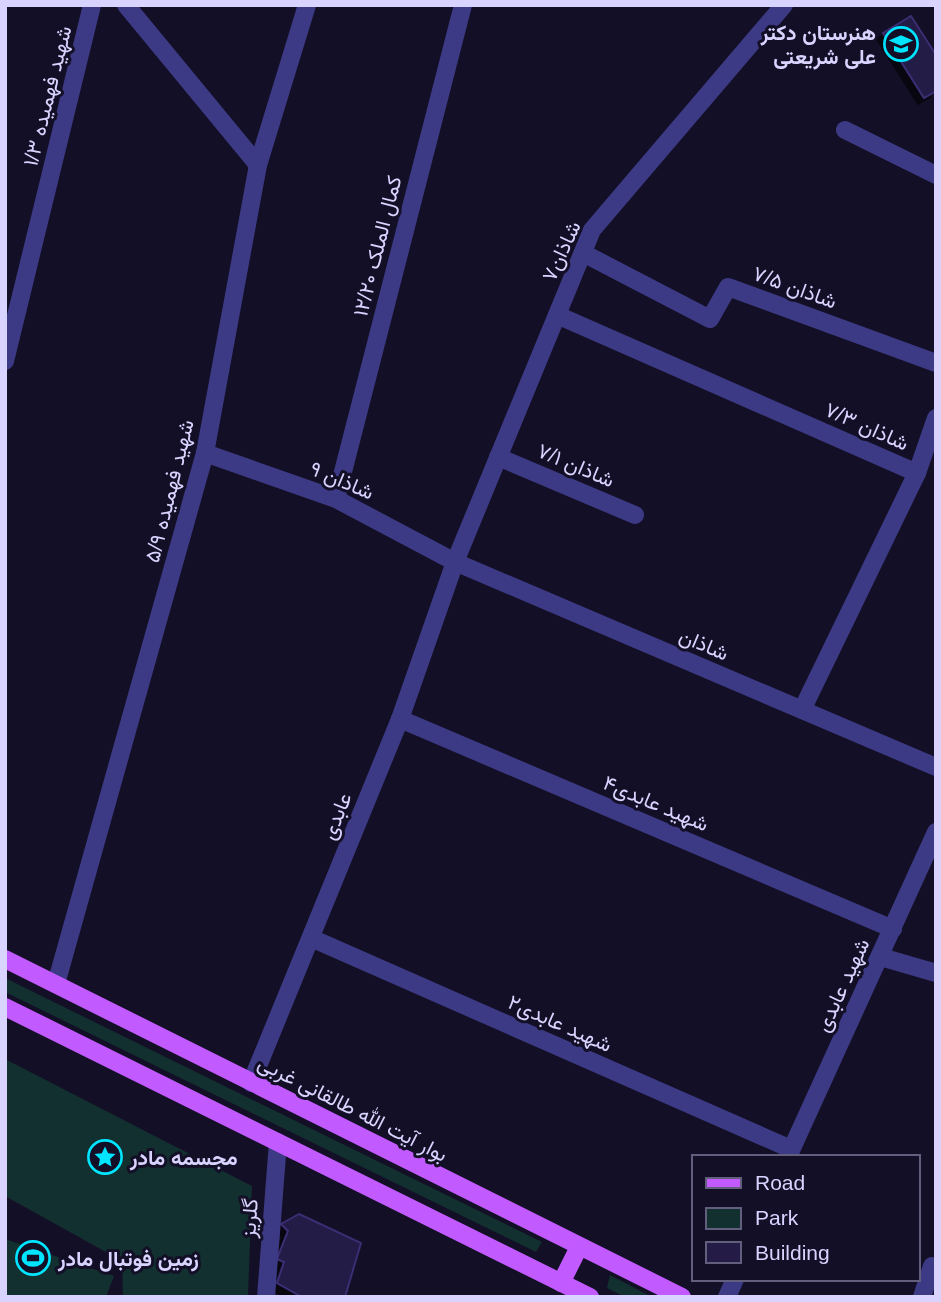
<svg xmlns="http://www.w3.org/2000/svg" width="941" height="1302" viewBox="0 0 941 1302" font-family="Arial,Vazirmatn,sans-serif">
  <defs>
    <filter id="shadow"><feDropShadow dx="-6" dy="6" stdDeviation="0" flood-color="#0009"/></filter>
  </defs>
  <rect width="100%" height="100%" fill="#130f26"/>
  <g fill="#12302f">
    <polygon points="5,978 542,1242 536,1252 5,992"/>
    <polygon points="5,1059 252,1186 248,1297 123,1297 122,1261 5,1196"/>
    <polygon points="5,1239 114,1276 106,1297 5,1297"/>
    <polygon points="610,1275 652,1297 625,1297 607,1288"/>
  </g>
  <g fill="#241b47" stroke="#3b2d73" stroke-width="2" filter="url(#shadow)">
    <polygon points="911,16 936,55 936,91 924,98 883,33"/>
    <polygon points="299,1214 361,1243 345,1297 302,1297 277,1283 284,1262 277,1259 288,1231 281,1224"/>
  </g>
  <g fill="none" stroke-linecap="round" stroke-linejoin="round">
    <g stroke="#3d3a85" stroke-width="18">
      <polyline points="126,5 258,165"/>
      <polyline points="845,130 936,175"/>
      <polyline points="583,253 710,319 728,287 936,363"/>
      <polyline points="557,315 917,473 802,710"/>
      <polyline points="5,361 92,5"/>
      <polyline points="205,453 336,499 455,562 936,767"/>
      <polyline points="498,457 635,515"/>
      <polyline points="917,473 936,418"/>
      <polyline points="336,499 463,5"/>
      <polyline points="400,719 893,929"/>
      <polyline points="311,938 791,1149"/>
      <polyline points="881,957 936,973"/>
      <polyline points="56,984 205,453 258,165 307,5"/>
      <polyline points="251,1083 400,719 455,562 592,230 784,5"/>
      <polyline points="788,1157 936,832"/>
      <polyline points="266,1297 278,1142"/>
      <polyline points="727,1297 735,1279"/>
      <polyline points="922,1297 932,1266"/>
    </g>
    <g stroke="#c25bff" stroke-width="18">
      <polyline points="5,959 682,1297"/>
      <polyline points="5,1007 590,1297"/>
      <polyline points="561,1283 579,1247"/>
    </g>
  </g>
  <defs>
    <g id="school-ring" transform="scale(1.75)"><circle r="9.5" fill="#130f26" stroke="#00e5ff" stroke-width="1.5"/><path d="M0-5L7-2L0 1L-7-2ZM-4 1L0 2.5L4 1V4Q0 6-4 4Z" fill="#00e5ff"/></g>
    <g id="sight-ring" transform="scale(1.75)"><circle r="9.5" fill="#130f26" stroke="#00e5ff" stroke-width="1.5"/><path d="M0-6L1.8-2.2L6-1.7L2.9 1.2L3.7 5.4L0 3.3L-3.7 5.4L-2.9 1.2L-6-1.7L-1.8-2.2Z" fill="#00e5ff"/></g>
    <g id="stadium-ring" transform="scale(1.75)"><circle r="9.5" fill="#130f26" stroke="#00e5ff" stroke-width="1.5"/><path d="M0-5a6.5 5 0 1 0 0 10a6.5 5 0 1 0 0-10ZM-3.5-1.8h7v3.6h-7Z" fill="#00e5ff"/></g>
  </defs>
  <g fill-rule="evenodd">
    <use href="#school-ring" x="901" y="44"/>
    <use href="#sight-ring" x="105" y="1157"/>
    <use href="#stadium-ring" x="33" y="1258"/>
  </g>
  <g text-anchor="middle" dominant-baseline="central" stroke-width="6" stroke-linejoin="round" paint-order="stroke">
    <g font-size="21" font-weight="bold" fill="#d9d4ff" stroke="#130f26" text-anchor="start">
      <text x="876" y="32" text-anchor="end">هنرستان دکتر<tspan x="876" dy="24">علی شریعتی</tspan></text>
      <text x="130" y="1157">مجسمه مادر</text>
      <text x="58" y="1258">زمین فوتبال مادر</text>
    </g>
    <g font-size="21" fill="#d9d4ff" stroke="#130f26">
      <text transform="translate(47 96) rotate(-76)">شهید فهمیده ۱/۳</text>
      <text transform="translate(377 246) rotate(-76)">کمال الملک ۱۲/۲۰</text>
      <text transform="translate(561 251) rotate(-65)">شاذان۷</text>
      <text transform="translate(795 287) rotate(20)">شاذان ۷/۵</text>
      <text transform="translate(867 426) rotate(24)">شاذان ۷/۳</text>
      <text transform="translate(576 465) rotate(23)">شاذان ۷/۱</text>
      <text transform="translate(342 480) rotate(23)">شاذان ۹</text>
      <text transform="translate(169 491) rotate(-76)">شهید فهمیده ۵/۹</text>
      <text transform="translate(704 644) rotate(23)">شاذان</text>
      <text transform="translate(656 803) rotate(23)">شهید عابدی۴</text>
      <text transform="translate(336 816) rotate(-68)">عابدی</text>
      <text transform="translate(842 985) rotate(-65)">شهید عابدی</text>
      <text transform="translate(560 1023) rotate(24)">شهید عابدی۲</text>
      <text transform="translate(353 1108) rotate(27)">بوار آیت الله طالقانی غربی</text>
      <text transform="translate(249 1218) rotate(-86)">گلریز</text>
    </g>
  </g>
  <rect width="941" height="1302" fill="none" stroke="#d9d4ff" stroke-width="14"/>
  <rect x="692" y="1155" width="228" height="126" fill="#130f26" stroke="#625e7d" stroke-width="2"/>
  <rect x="706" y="1178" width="35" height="10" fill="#c25bff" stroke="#625e7d" stroke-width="2"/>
  <text x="755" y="1190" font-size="21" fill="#d9d4ff">Road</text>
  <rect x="706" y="1208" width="35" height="21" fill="#12302f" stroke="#625e7d" stroke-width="2"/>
  <text x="755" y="1225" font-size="21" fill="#d9d4ff">Park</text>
  <rect x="706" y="1242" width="35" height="21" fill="#241b47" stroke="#625e7d" stroke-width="2"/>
  <text x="755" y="1260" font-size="21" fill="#d9d4ff">Building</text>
</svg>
